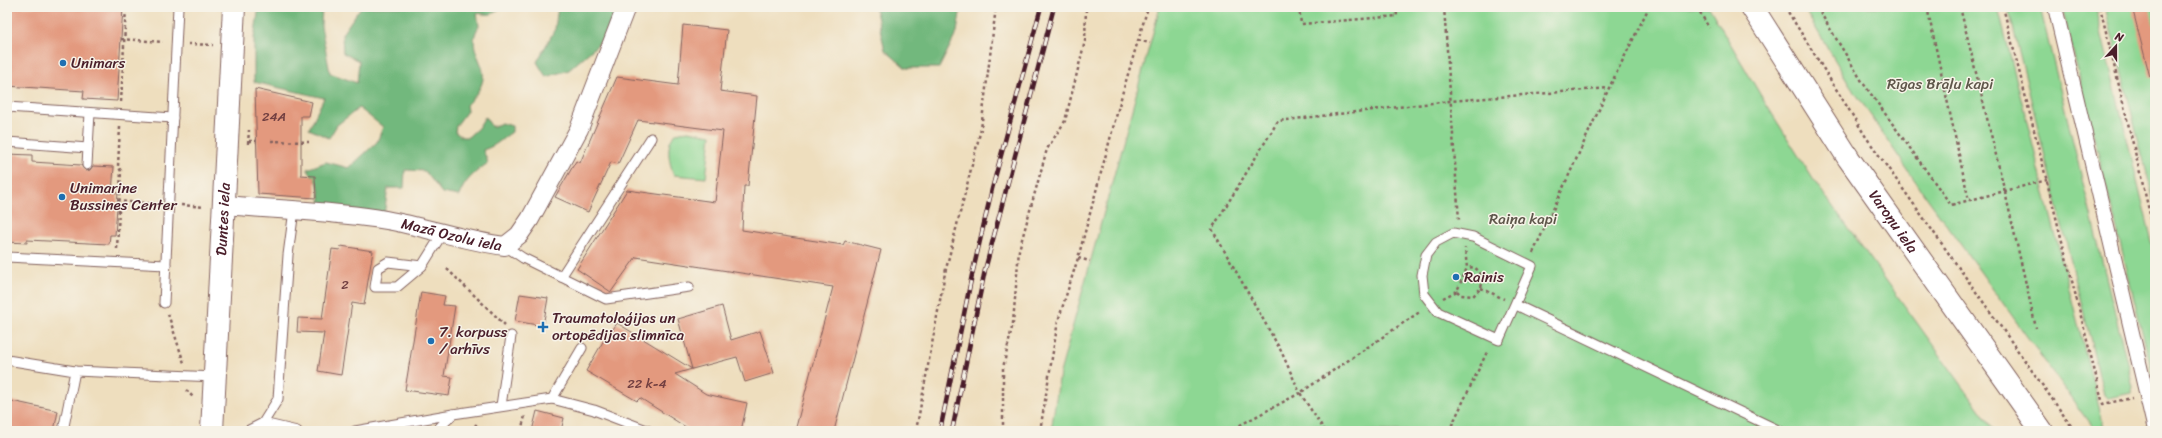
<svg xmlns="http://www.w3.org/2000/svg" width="2162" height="438" viewBox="0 0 2162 438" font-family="Sriracha,sans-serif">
  <rect width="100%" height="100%" fill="#f7f3e8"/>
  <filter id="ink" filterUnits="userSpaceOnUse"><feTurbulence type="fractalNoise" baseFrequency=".025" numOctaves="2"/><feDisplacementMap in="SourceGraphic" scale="8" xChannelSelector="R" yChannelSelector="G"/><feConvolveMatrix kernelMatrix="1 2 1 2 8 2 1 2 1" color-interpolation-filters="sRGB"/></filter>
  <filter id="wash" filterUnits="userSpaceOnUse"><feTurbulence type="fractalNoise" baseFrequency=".012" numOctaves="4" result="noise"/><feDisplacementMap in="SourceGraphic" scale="16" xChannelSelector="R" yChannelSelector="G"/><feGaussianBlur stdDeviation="0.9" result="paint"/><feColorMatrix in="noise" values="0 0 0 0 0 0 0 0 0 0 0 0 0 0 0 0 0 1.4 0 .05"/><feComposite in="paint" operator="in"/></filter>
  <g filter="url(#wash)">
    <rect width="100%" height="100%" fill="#eedebe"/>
    <g fill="#8dd793" stroke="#6c7b5f">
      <polygon points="1160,7 1709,7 1764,101 1813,179 1995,431 1051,431 1060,373"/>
      <polygon points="1803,7 1998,7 2105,431 2095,431 1920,188 1850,85"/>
      <polygon points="2008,7 2040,7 2133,387 2131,393 2108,398 2104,395"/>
      <polygon points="2062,7 2095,7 2155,254 2155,384"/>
      <polygon points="2105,7 2155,7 2155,206"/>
      <path d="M688 131 711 135 706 178 674 175C669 164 664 139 678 133 681 131 686 132 688 131Z"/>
    </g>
    <g fill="#72b87d" stroke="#5e6c54">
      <path d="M259 7H322L321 26 330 73 357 83 359 61 343 53 342 34 361 7H501C493 16 488 15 477 13L479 26C465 48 486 61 483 79 481 90 473 98 466 105L467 111 456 126 455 132 462 137H468L478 128 485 117 492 127 502 123 512 126V132C500 140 498 145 483 150L488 163C475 172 464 181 459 196L442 193 425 171 405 170 404 188H388L384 215 321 205 318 184 307 169 326 162 349 168 377 142 383 127 359 108 337 125 329 138 309 129 324 98 254 82V38Z"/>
      <polygon points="558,7 631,7 627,19 569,70 546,77 537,62 555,29"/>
      <polygon points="875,7 961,7 957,32 939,68 906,68 885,50"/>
    </g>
    <g id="blocks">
      <g fill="#e3997e">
        <polygon points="7,7 123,7 117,101 83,99 84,91 7,86"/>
        <polygon points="2132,7 2150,7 2155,34 2155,76 2150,77"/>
        <polygon points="683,25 727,30 720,91 757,96 748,186 744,186 742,230 843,245 845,241 881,250 834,431 795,431 833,287 636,257 611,292 577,269 627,190 715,202 723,131 638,120 618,164 611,162 588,212 555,197 576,161 580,163 617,77 678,85"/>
        <polygon points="255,89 312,102 309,116 301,116 301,175 315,176 316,198 258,194"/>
        <polygon points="7,154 32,155 32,162 81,165 86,171 90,170 93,166 114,167 112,192 118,193 115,235 110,235 109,244 27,240 27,243 7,242"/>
        <polygon points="341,246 373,251 364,305 352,303 341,375 318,371 324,333 297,332 298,318 322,319 332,249 340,250"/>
        <polygon points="421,292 445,296 443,305 455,306 444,376 452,377 449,396 405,390"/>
        <polygon points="520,294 548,298 543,326 515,321"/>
        <polygon points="722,306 731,340 760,331 774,373 745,382 737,357 692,369 678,319"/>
        <polygon points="617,323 692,369 675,374 706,394 747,403 741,431 692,431 640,398 637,401 586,371 608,333 610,334"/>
        <polygon points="7,400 58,411 54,431 7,431"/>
        <polygon points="537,411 564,418 561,431 532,431"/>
      </g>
    </g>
  </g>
  <g filter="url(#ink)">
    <use href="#blocks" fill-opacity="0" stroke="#83625e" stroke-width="1"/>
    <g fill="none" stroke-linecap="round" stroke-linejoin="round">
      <g stroke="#83625e" stroke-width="11">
        <g id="service">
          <polyline points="7,107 173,118"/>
          <polyline points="7,142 88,148"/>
          <polyline points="87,165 90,113"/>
          <polygon points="1453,233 1473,237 1532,266 1499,340 1438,312 1424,294 1422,275 1426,255 1436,242"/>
          <polyline points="505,246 523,258 606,299 689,287"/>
          <polyline points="7,257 166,265"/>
          <polyline points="422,266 397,287 375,287 378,268 388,262 422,266 442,234"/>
          <polyline points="561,277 651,138"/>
          <polyline points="164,303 178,7"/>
          <polyline points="1516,305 1780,431"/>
          <polyline points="7,360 75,371 215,377"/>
          <polyline points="552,399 594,410 649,431"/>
          <polyline points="501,406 511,336"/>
          <polyline points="453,414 552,399 582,348"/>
          <polyline points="263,423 297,431"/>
          <polyline points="63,431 75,371"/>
          <polyline points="247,431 263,423 278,399 288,255 294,210"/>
          <polyline points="355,431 453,414 436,431"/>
        </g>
      </g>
      <g stroke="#83625e" stroke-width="16">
        <polyline id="pedestrian" points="2055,7 2155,430"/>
      </g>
      <g stroke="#83625e" stroke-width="20">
        <g id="minor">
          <path id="s1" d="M225 205C279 210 333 211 386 220 426 227 465 241 505 246L519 235 530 219 579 129 626 7"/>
        </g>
      </g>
      <g stroke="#83625e" stroke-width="24">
        <g id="tertiary">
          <path id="s2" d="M1752 7 1849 159 2042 431"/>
        </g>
      </g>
      <g stroke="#83625e" stroke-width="24">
        <g id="primary">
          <path id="s3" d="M212 431 234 7"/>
        </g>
      </g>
      <g stroke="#83625e" stroke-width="2.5" stroke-dasharray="3 3" stroke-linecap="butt">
        <polyline points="1299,7 1301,24 1397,16 1396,7"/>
        <polyline points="1444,7 1459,220"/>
        <polyline points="1697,7 1709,28"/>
        <polyline points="1785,7 1866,137 2072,427 2072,431"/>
        <polyline points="1817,7 1863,83 1951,205 2047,180"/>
        <polyline points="1927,7 1969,201"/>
        <polyline points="1960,7 2005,192"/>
        <polyline points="2003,7 2103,404 2132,398"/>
        <polyline points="2100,7 2155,235"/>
        <polyline points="121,39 163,42"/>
        <polyline points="1138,40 1150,43"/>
        <polyline points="188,44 213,45"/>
        <polyline points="121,102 126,7"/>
        <polyline points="249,141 257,141"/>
        <polyline points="271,141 309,142"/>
        <polyline points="248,144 249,130"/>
        <polyline points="2005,192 2036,328"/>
        <polyline points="117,201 156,204"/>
        <polyline points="181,205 204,207"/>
        <polyline points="117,249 121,171 118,166 120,127"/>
        <polyline points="1533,253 1609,88 1649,7"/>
        <polyline points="1078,258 1090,261"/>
        <polyline points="447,269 505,325"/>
        <polyline points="1481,288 1504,299"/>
        <path d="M1457 291 1461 295 1473 296 1481 288C1483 279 1482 273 1474 267L1467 268"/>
        <polyline points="1443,298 1457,291 1467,268 1465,248"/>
        <polyline points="168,314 184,363"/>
        <polyline points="186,390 193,397"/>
        <polyline points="475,424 481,431"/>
        <polyline points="521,431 525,416"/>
        <polyline points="916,431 945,273 981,129 996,7"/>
        <polyline points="1003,431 1003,368 1013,323 1019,250 1047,149 1065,121 1085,41 1086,7"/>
        <polyline points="1040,431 1058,321 1078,258 1123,91 1148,7"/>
        <polyline points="1229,431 1300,393 1281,351 1212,229 1278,121 1450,101 1609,88"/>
        <polyline points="1325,431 1300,393 1421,311"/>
        <polyline points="1449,431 1488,350"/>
      </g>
      <use href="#service" stroke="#fff" stroke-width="9"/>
      <use href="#pedestrian" stroke="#fff" stroke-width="14"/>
      <use href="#minor" stroke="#fff" stroke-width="18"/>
      <use href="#tertiary" stroke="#fff" stroke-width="22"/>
      <use href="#primary" stroke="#fff" stroke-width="22"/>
      <g stroke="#4a1f2b" stroke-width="4.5">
        <g id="rail">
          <polyline points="940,431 972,275 992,189 1041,7"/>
          <polyline points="952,431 985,270 1054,7"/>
        </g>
      </g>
      <use href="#rail" stroke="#f7f3e8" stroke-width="3" stroke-dasharray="9" stroke-linecap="butt"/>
    </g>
  </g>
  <g fill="#1f6fb2" stroke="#f7f3e8" stroke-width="1.5">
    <circle cx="63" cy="63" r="4"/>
    <circle cx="62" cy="197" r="4"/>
    <circle cx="1456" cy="277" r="4"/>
    <path d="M541 321h4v4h4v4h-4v4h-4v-4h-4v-4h4z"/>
    <circle cx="431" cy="341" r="4"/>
  </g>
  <g text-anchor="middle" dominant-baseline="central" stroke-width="3" stroke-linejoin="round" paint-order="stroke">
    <g font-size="13" fill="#703e40">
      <text x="274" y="116">24A</text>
      <text x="345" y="284">2</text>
      <text x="647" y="383">22 k-4</text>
    </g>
    <g font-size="15" fill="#4a1f2b" stroke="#f7f3e8" text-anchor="start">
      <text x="71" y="63">Unimars</text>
      <text x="70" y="188">Unimarine<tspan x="70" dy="17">Bussines Center</tspan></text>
      <text x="1464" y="277">Rainis</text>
      <text x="552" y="318">Traumatoloģijas un<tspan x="552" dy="17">ortopēdijas slimnīca</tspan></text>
      <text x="439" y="332">7. korpuss<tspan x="439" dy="17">/ arhīvs</tspan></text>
    </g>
    <g font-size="15" fill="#5e564a" stroke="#f7f3e8">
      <text x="1940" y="84">Rīgas Brāļu kapi</text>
      <text x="1523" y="219">Raiņa kapi</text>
    </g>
    <g font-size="15" fill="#4a1f2b" stroke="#f7f3e8">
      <text stroke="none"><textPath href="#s3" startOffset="212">Duntes iela</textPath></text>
      <text stroke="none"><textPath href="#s2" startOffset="257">Varoņu iela</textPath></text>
      <text stroke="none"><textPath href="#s1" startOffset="229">Mazā Ozolu iela</textPath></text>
    </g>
  </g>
  <rect width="2162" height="438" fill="none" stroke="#f7f3e8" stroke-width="24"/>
  <g transform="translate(2116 46) rotate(21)" stroke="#f7f3e8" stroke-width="3" paint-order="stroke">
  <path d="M0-3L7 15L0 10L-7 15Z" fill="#4a1f2b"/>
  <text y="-6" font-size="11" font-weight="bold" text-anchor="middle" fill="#4a1f2b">N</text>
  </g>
</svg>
